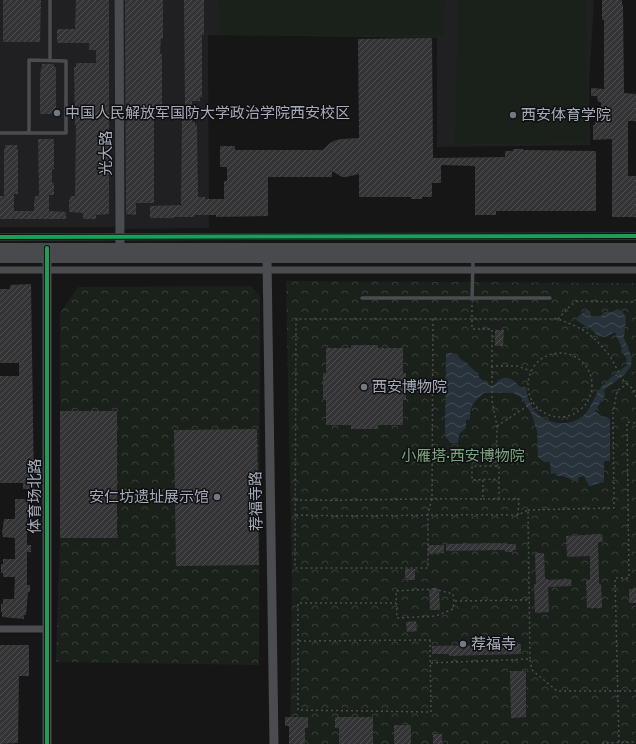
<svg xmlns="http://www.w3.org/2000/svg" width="636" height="744" viewBox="0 0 636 744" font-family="Cabin,'Noto Sans SC',sans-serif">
  <defs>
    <pattern id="park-crowns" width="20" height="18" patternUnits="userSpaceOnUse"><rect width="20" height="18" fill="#1a211b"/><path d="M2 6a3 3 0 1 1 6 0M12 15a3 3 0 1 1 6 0" fill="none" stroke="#383f3a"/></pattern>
    <pattern id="water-waves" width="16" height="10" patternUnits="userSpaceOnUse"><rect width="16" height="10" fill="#28323a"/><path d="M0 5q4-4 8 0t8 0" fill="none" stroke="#444d54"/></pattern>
    <pattern id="building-hatch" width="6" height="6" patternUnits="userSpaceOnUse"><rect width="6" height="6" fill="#343436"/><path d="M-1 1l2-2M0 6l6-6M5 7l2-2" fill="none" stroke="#4e4f51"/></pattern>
  </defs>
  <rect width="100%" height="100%" fill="#161617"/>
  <g fill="#202023">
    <polygon points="0,0 114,0 115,227 0,227"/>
    <polygon points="123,0 594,0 589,84 590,145 437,147 437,38 208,35 209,228 123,229"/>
  </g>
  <g fill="url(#park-crowns)">
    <polygon points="286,281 636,283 636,744 290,744 292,574"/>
    <polygon points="251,286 260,296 259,665 56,662 60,538 60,313 78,287"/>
  </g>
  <g fill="#1a211b">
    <polygon points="219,0 445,0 444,35 220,35"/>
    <polygon points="458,0 587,0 588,142 455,144"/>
  </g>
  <path fill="url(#water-waves)" d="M617 309 622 311 626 317 624 338 632 358 631 366 624 375 604 390 605 395 595 411 601 416 610 419V461H604V482L589 486 584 476 579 477 577 482 563 476H557L555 473 551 474 550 462H544L538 457 537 431 532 415 521 397 513 393H484C474 402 470 405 470 419L466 420V428L459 434 458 443H451C447 439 445 437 445 431L446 353H452L465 362 473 369 481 379 491 386C495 385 496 383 499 380 507 374 515 381 520 387H526C527 394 528 401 532 407 543 425 570 429 585 414 593 405 595 393 603 385 610 377 619 372 627 365L626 357 621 352 622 348 615 332 605 337 598 336 591 329 575 319 586 310 590 311 591 316H601L604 312H612Z"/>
  <g fill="url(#building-hatch)">
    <polygon points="3,0 41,0 40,42 3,42"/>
    <polygon points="76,0 109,0 109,214 96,215 96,219 83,219 83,213 69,212 69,200 70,200 71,196 75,196 76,125 75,125 74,67 76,67 76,63 96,63 96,50 89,50 89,43 57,43 57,29 75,29"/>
    <polygon points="125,0 163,0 163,39 161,39 160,54 162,54 162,105 160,105 160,109 154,109 154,203 136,203 136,215 126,214"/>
    <polygon points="184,0 204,0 204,35 202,35 202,97 200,97 200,101 192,101 192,122 195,122 195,125 197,125 198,197 205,197 205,199 224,199 224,181 227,181 227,167 220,167 220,146 235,146 235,150 323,150 330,143 336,140 342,139 359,138 358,39 432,38 433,158 505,157 505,151 513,151 513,149 523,149 523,150 596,151 596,211 496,211 496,215 475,215 475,166 441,165 441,183 432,183 432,197 422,197 422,199 411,199 411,197 359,197 359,174 346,177 342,177 332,171 332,177 268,177 268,216 216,217 216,215 194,215 194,217 173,217 173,218 150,218 150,206 181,205 182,110 185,110"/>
    <polygon points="602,0 622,0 622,5 623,5 624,93 636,94 636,121 628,121 628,176 636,176 636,217 612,217 612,139 593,140 593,125 595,125 595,122 601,122 601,102 598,102 597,96 591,96 591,88 604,89 604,20 602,20"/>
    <polygon points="42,64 54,64 54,67 56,67 56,111 54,111 54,114 40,114 40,80 41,67 42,67"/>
    <polygon points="38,139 54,139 54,169 52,169 52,183 54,183 54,195 49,195 49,211 66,212 66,219 0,219 0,196 4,196 4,149 5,149 5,145 17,145 17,150 18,150 18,194 14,194 14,211 34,211 34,200 35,200 35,196 39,196"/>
    <polygon points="31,284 34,489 23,489 23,483 0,483 0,376 19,376 19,363 0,363 0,289 10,289 10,285"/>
    <polygon points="495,330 504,330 503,346 495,346"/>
    <polygon points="351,345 378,345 378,348 403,348 403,373 406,373 406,400 403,400 403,425 378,425 378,429 351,429 351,425 326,425 326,400 323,400 323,373 326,373 326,348 351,348"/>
    <rect x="60" y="411" width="57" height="127"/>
    <polygon points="257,429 259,565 176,566 174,430"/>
    <polygon points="15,499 28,499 28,505 31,505 31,512 28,512 27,519 27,545 31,545 31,552 27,552 27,585 30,585 30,592 28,592 26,615 24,615 24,619 2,617 2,612 1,612 1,604 3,604 3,599 14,599 15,577 3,577 3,573 1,573 1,564 3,564 3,559 15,559 15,538 3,537 2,533 4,519 15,519"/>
    <polygon points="602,534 603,542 598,542 599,584 601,584 602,608 587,608 586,580 590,580 590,556 567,557 566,536"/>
    <polygon points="501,543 501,544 516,544 516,550 513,550 513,552 505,552 505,550 446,551 446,544"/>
    <polygon points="428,545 444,545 444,553 428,554"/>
    <polygon points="535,553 544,553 545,580 571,579 572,586 548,587 549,612 535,613 534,584 536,584"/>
    <polygon points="405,569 415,569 415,580 407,580 407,578 405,578"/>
    <polygon points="439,589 440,610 430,610 429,590"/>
    <rect x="629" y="589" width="7" height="14"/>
    <polygon points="416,621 417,631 407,632 406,622"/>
    <polygon points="521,644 521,654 449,656 449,654 432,654 432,646"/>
    <polygon points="0,645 29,645 29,676 19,676 18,743 0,744"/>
    <polygon points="510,671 526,671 526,717 511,718"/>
    <polygon points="285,717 308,717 308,728 305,728 305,744 289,744 289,726 285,726"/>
    <polygon points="335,717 373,717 373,744 339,744 339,728 335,728"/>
    <rect x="394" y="725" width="17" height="19"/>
    <rect x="433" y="734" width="9" height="10"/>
  </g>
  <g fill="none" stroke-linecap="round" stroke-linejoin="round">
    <g stroke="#4c4d51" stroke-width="1.5" stroke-dasharray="2 3" stroke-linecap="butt">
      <polyline points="472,305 472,329 492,329 492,366 517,366 531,371"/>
      <polyline points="433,319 432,498 428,514 428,568 295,568 296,319 558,319 573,325 585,331 596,340 610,356 624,382 627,384"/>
      <polyline points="558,319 570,306 577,301 636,302"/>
      <circle cx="560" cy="385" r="32"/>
      <polyline points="492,366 492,401 497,426 496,466 472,466 472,480 499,479"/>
      <polyline points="497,426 532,403"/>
      <polyline points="496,466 499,465 499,498"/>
      <polyline points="483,499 519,499 518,515"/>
      <path d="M295 500C358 501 420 498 483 499V479"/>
      <polyline points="528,510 614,508 613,413 617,391 627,384 633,389 636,397"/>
      <path d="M296 515C370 517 444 514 518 515L528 510 530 659"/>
      <polygon points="434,589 453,594 454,601 453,609 436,616 397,618 396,591"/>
      <polyline points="455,601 529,600"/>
      <polygon points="430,640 431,712 298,710 298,641"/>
      <polyline points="298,641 298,603 396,603"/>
      <polyline points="431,663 530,659 532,670 557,691 636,691"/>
      <polyline points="619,742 615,578 629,578 627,422 636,423"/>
      <polyline points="604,744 603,743 633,742 633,744"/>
    </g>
    <g stroke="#4a4c50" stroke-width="3.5">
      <polyline points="50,60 50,0"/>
      <polyline points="0,133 66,133 66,61 29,60 29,133"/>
      <polyline points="362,298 550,298"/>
      <polyline points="472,299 473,260"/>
    </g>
    <g stroke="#4a4c50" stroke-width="7">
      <polyline points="0,237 636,236"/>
      <polyline points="0,270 636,270"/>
      <polyline points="0,629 46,629"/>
    </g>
    <g stroke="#4a4c50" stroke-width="9">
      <polyline points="119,0 120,254"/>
      <polyline points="267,258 274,744"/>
      <polyline points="47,744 47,252"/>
    </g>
    <g stroke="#484a4e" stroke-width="10">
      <polyline points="0,248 636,248"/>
      <polyline points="0,258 636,258"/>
    </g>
    <g stroke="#101013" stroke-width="6">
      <g id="cycleway">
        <polyline points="0,237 636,236"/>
        <polyline points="47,744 47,248"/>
      </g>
    </g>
    <use href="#cycleway" stroke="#1a9f57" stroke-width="4"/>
  </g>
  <g fill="#747880" stroke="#101013" stroke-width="1.5">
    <circle cx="57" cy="113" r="4"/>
    <circle cx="513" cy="115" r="4"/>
    <circle cx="364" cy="387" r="4"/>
    <circle cx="217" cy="497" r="4"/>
    <circle cx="463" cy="644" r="4"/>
  </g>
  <g text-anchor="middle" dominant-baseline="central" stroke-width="3" stroke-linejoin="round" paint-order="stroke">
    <g font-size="15" fill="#a6acb9" stroke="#101013" text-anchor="start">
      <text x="65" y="113">中国人民解放军国防大学政治学院西安校区</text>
      <text x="521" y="115">西安体育学院</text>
      <text x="372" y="387">西安博物院</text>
      <text x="209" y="497" text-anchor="end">安仁坊遗址展示馆</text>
      <text x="471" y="644">荐福寺</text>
    </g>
    <g font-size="15" fill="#a6acb9" stroke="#101013">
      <text transform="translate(106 153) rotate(-90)">光大路</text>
      <text transform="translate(35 496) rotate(-90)">体育场北路</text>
      <text transform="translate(256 501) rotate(-91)">荐福寺路</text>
    </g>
    <g font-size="15" fill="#7ba67d" stroke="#101013">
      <text x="463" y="456">小雁塔·西安博物院</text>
    </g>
  </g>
</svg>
